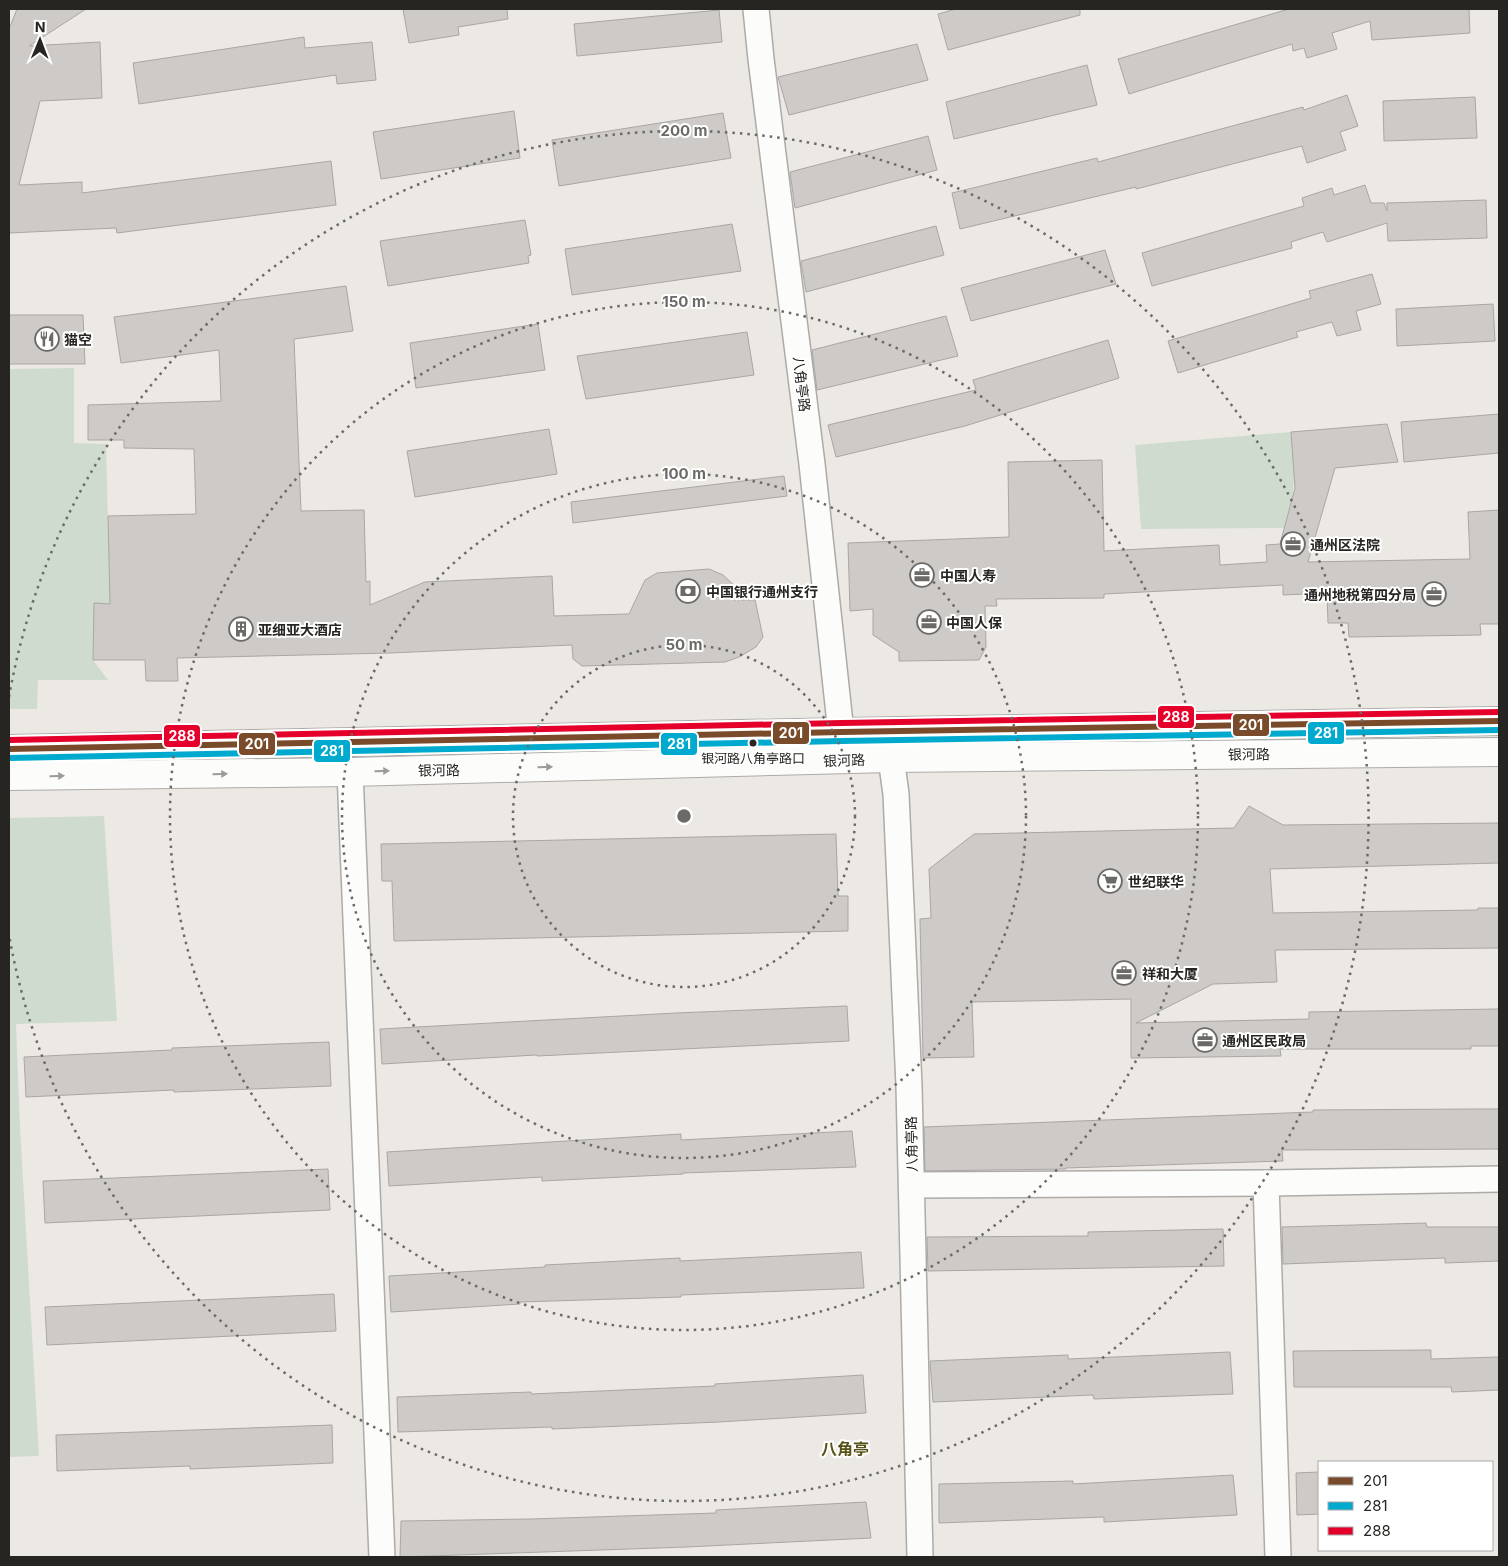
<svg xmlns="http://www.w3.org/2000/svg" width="1508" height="1566" viewBox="0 0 1508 1566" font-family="Inter,'Noto Sans SC',sans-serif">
  <rect width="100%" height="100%" fill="#ece9e4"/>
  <g fill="#cfdbcf">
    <polygon points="74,368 74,443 106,444 110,604 94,604 93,660 108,680 38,680 37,709 9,709 9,369"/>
    <polygon points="1291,432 1294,472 1293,495 1284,528 1141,529 1135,445"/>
    <polygon points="104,816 117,1021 16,1024 20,1127 39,1456 9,1457 9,818"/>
  </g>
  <g fill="#cdcac7" stroke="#a9a6a3">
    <polygon points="17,9 86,9 29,46 100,42 102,98 40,101 19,185 82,182 82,193 331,161 336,205 117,233 116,228 9,233 9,29"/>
    <polygon points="403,9 507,9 508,19 458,27 459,35 409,43"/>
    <polygon points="956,9 1080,9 1080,15 948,50 938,14"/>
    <polygon points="1289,9 1469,9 1470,33 1372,40 1370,21 1332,33 1337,49 1307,58 1304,48 1293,51 1292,44 1129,94 1118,59"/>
    <polygon points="719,10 722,42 577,56 574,24"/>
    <polygon points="304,37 305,48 372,42 376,80 337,84 336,75 139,104 133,63"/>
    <polygon points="917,44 928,80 789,115 778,77"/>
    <polygon points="1087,65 1097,105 954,139 946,102"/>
    <polygon points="1347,95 1358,126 1340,132 1346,150 1307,163 1302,146 1136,189 1136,187 960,229 952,193 1097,158 1098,162 1303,107 1304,110"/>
    <polygon points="1475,97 1477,138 1384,141 1383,101"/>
    <polygon points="514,111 520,158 381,179 373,132"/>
    <polygon points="723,113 731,158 559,186 552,140"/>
    <polygon points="928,136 937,170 795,208 790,172"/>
    <polygon points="1365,185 1371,203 1384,203 1387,211 1387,203 1486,200 1487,238 1388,241 1387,223 1327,242 1323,232 1291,242 1292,248 1152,286 1142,253 1304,206 1302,198 1332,188 1334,195"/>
    <polygon points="525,220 531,255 528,256 529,263 388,286 380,241"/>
    <polygon points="732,224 741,271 572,295 565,249"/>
    <polygon points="936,226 944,255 806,292 801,261"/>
    <polygon points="1105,250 1116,284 971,321 961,288"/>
    <polygon points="1372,274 1381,304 1356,311 1361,330 1337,336 1332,322 1296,332 1298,337 1178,373 1168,341 1311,298 1309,291"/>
    <polygon points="346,286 353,331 294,339 301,511 364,510 366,582 370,581 370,605 425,582 552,576 554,616 629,614 645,580 657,573 709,569 723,575 736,587 734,600 755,600 763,637 756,647 739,657 725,662 582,666 573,659 572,645 390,653 177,658 178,681 146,681 145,660 93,660 94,603 110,604 108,516 196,514 194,449 124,448 124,440 88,440 88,405 221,401 219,350 121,363 114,317"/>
    <polygon points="1493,304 1495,341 1397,346 1396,309"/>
    <polygon points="9,315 83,315 85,364 9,364"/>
    <polygon points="946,316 958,356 817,390 812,350"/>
    <polygon points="538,324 545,370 416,388 410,343"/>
    <polygon points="747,332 754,375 586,399 577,356"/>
    <polygon points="1108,340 1119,378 965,426 836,457 828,425 976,390 973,380"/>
    <polygon points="1499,414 1499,453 1404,462 1401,422"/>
    <polygon points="1387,424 1398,462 1335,468 1308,562 1470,559 1468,512 1499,510 1499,624 1480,624 1481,635 1349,637 1348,623 1328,623 1327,593 1283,595 1283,585 1104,594 1104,598 996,599 997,606 985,606 986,647 979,660 899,661 899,652 873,635 873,609 850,611 848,543 1009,537 1008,462 1102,460 1104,551 1219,545 1220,565 1267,562 1266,545 1280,544 1295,488 1291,432"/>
    <polygon points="549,429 557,474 415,497 407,451"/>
    <polygon points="784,476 787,496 573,523 571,502"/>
    <polygon points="1249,806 1283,825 1499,823 1499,863 1270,869 1273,913 1478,910 1478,908 1499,908 1499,948 1275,950 1277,982 1213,984 1136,1023 1309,1019 1309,1012 1499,1009 1499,1046 1471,1046 1471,1049 1280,1049 1281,1056 1131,1058 1131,999 972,1002 974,1057 923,1058 920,919 931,918 929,869 974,834 1234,828"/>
    <polygon points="836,834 838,896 848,896 848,931 394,941 392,881 382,881 381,844"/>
    <polygon points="847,1006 849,1041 537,1056 536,1055 382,1064 380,1029 676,1013"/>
    <polygon points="329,1042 331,1086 174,1092 174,1090 26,1097 24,1057 172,1050 172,1048"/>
    <polygon points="1474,1109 1499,1109 1499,1149 1282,1150 1283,1161 1066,1168 1066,1169 925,1171 924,1127 1313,1112 1313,1110"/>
    <polygon points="852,1131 856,1167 683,1173 683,1174 542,1181 542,1177 389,1186 387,1152 681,1134 681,1140"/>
    <polygon points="328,1169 330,1210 45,1223 43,1181"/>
    <polygon points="1426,1223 1427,1227 1499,1227 1499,1261 1445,1263 1445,1258 1283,1264 1282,1227"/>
    <polygon points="1223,1229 1224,1266 928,1271 927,1237 1088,1236 1088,1232"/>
    <polygon points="861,1252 864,1288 681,1295 681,1297 520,1302 520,1304 391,1312 389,1276 545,1267 545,1265 680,1258 680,1261"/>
    <polygon points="334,1294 336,1331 47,1345 45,1307"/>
    <polygon points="1431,1350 1431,1359 1499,1357 1499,1390 1452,1392 1451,1387 1294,1387 1293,1351"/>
    <polygon points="1230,1352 1233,1394 1094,1399 1093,1395 933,1402 930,1361 1068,1355 1068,1359"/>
    <polygon points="863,1375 866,1413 719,1422 552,1429 552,1427 398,1432 397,1397 531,1392 531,1394 715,1386 715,1384"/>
    <polygon points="332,1425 333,1463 190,1469 190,1466 57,1471 56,1435"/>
    <polygon points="1319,1472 1319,1514 1297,1515 1296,1473"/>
    <polygon points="1233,1475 1237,1515 1104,1522 1104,1517 939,1523 939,1484 1073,1481 1073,1484"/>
    <polygon points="866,1502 871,1538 687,1547 400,1557 401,1521 531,1519 716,1513 716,1510"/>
  </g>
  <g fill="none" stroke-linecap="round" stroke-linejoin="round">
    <g stroke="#adaba8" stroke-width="28">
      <g id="street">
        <polyline points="756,9 761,59 812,464 843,751"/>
        <polyline points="893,738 891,758 896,794 909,1086 920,1557"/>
        <polyline points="350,772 382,1557"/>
        <polyline points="1266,1183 1278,1557"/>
        <polyline points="912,1185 1266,1183 1499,1179"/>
      </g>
    </g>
    <g stroke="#adaba8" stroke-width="30">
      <g id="secondary">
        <polyline points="9,749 842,732 1499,721"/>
        <polyline points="9,776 350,772 891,758 1499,752"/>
      </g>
    </g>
    <use href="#street" stroke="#fcfcfb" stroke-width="25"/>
    <use href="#secondary" stroke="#fcfcfb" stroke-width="28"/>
    <g stroke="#fff" stroke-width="10">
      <polyline id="bus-1" points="9,749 842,732 1499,721"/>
    </g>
    <g stroke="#fff" stroke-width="10">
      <polyline id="bus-2" points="9,758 842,741 1499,730"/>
    </g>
    <g stroke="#fff" stroke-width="10">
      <polyline id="bus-3" points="9,740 842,723 1499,712"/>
    </g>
    <use href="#bus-1" stroke="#7a4b2a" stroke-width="6"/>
    <use href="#bus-2" stroke="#00a9ce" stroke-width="6"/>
    <use href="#bus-3" stroke="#e4002b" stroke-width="6"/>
  </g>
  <defs><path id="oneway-solid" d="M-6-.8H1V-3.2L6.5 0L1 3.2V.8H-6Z" transform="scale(1.25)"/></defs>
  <g fill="#9c9b99">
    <use href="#oneway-solid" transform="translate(545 767) rotate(-1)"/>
    <use href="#oneway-solid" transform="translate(382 771) rotate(-1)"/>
    <use href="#oneway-solid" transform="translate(220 774) rotate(-1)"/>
    <use href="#oneway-solid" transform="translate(57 776) rotate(-1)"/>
  </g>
  <g fill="none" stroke="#6c6a66" stroke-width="2.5" stroke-dasharray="2.5 5">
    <circle cx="684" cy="816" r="171"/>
    <circle cx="684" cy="816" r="342"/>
    <circle cx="684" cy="816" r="514"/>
    <path d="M9 697A685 685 0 1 1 9 935"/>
  </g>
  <defs>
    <g id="restaurant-ring" transform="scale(1.25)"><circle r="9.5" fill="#fff" stroke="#6c6a66" stroke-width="1.5"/><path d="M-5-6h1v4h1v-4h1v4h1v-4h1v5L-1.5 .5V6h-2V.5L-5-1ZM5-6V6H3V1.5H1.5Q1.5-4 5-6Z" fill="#6c6a66"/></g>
    <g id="office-ring" transform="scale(1.25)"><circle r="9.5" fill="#fff" stroke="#6c6a66" stroke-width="1.5"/><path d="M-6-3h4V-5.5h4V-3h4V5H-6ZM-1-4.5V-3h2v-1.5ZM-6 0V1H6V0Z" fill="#6c6a66"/></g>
    <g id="bank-ring" transform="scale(1.25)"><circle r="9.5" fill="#fff" stroke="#6c6a66" stroke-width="1.5"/><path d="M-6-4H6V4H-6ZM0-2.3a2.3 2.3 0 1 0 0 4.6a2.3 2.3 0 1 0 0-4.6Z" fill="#6c6a66"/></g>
    <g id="building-ring" transform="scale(1.25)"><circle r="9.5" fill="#fff" stroke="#6c6a66" stroke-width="1.5"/><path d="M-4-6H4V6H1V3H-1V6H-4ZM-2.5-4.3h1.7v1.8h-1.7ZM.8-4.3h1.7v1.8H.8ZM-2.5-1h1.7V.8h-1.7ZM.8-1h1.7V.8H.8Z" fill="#6c6a66"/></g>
    <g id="supermarket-ring" transform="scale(1.25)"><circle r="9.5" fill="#fff" stroke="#6c6a66" stroke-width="1.5"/><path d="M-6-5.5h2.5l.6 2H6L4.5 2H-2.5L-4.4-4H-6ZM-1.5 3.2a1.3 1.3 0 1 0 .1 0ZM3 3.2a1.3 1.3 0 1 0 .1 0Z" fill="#6c6a66"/></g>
  </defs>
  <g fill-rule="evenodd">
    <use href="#restaurant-ring" x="47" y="339"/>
    <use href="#office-ring" x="1293" y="544"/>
    <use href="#office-ring" x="922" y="575"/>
    <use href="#bank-ring" x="688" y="591"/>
    <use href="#office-ring" x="1434" y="594"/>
    <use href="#office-ring" x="929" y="622"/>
    <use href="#building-ring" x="241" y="629"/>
    <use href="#supermarket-ring" x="1110" y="881"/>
    <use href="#office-ring" x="1124" y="973"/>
    <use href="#office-ring" x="1205" y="1040"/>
  </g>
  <circle fill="#272522" stroke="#fff" stroke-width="2" cx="753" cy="743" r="4.5"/>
  <g text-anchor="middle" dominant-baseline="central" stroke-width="4" stroke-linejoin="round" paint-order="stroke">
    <g font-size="13" fill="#272522" stroke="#fff">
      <text x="753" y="758">银河路八角亭路口</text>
    </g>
    <g font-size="14" font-weight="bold" fill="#272522" stroke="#fff" text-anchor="start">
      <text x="64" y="339">猫空</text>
      <text x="1310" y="544">通州区法院</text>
      <text x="940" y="575">中国人寿</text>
      <text x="706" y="591">中国银行通州支行</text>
      <text x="1416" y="594" text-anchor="end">通州地税第四分局</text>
      <text x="946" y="622">中国人保</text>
      <text x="258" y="629">亚细亚大酒店</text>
      <text x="1128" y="881">世纪联华</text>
      <text x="1142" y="973">祥和大厦</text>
      <text x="1222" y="1040">通州区民政局</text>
    </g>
    <g font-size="14" fill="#272522" stroke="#fff">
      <text transform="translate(802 384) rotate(83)">八角亭路</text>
      <text transform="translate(1249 754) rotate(-1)">银河路</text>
      <text transform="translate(844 760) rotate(-2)">银河路</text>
      <text transform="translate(439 770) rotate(-1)">银河路</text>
      <text transform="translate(911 1144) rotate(-91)">八角亭路</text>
    </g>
    <g font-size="16" font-weight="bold" fill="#585316" stroke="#fff">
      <text x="845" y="1449">八角亭</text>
    </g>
  </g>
  <circle cx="684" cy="816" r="8" fill="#6c6a66" stroke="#fff" stroke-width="2.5"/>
  <g font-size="15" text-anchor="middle" font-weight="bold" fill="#6c6a66" stroke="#fff" stroke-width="4" stroke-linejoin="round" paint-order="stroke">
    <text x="684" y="136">200 m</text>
    <text x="684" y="307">150 m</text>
    <text x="684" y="479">100 m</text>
    <text x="684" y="650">50 m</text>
  </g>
  <g stroke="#fff" stroke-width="2">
    <rect x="1157" y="705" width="38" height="24" rx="5" fill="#e4002b"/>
    <rect x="1232" y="713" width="38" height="24" rx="5" fill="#7a4b2a"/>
    <rect x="1307" y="721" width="38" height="24" rx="5" fill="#00a9ce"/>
    <rect x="772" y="721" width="38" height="24" rx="5" fill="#7a4b2a"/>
    <rect x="163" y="724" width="38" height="24" rx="5" fill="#e4002b"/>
    <rect x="238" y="732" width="38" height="24" rx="5" fill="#7a4b2a"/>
    <rect x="660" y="732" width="38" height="24" rx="5" fill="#00a9ce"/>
    <rect x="313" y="739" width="38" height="24" rx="5" fill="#00a9ce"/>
  </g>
  <g font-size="14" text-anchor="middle" font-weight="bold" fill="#fff">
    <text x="1176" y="722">288</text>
    <text x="1251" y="730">201</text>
    <text x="1326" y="738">281</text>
    <text x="791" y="738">201</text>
    <text x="182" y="741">288</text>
    <text x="257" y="749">201</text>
    <text x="679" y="749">281</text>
    <text x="332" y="756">281</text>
  </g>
  <rect width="1508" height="1566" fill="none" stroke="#272522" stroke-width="20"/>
  <rect x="1318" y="1461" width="175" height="90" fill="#ffffff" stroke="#a9a8a7"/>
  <rect x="1328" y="1477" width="25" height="8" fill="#7a4b2a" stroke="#a9a8a7"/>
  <text x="1363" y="1486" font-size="15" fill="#272522">201</text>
  <rect x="1328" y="1502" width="25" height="8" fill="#00a9ce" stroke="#a9a8a7"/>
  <text x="1363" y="1511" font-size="15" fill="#272522">281</text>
  <rect x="1328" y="1527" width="25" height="8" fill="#e4002b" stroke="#a9a8a7"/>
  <text x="1363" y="1536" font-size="15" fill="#272522">288</text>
  <g transform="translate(40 40) rotate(1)" stroke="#ffffff" stroke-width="4" paint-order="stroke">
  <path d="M0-4L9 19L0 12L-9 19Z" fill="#272522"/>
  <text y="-8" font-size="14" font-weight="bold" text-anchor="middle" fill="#272522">N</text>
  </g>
</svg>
